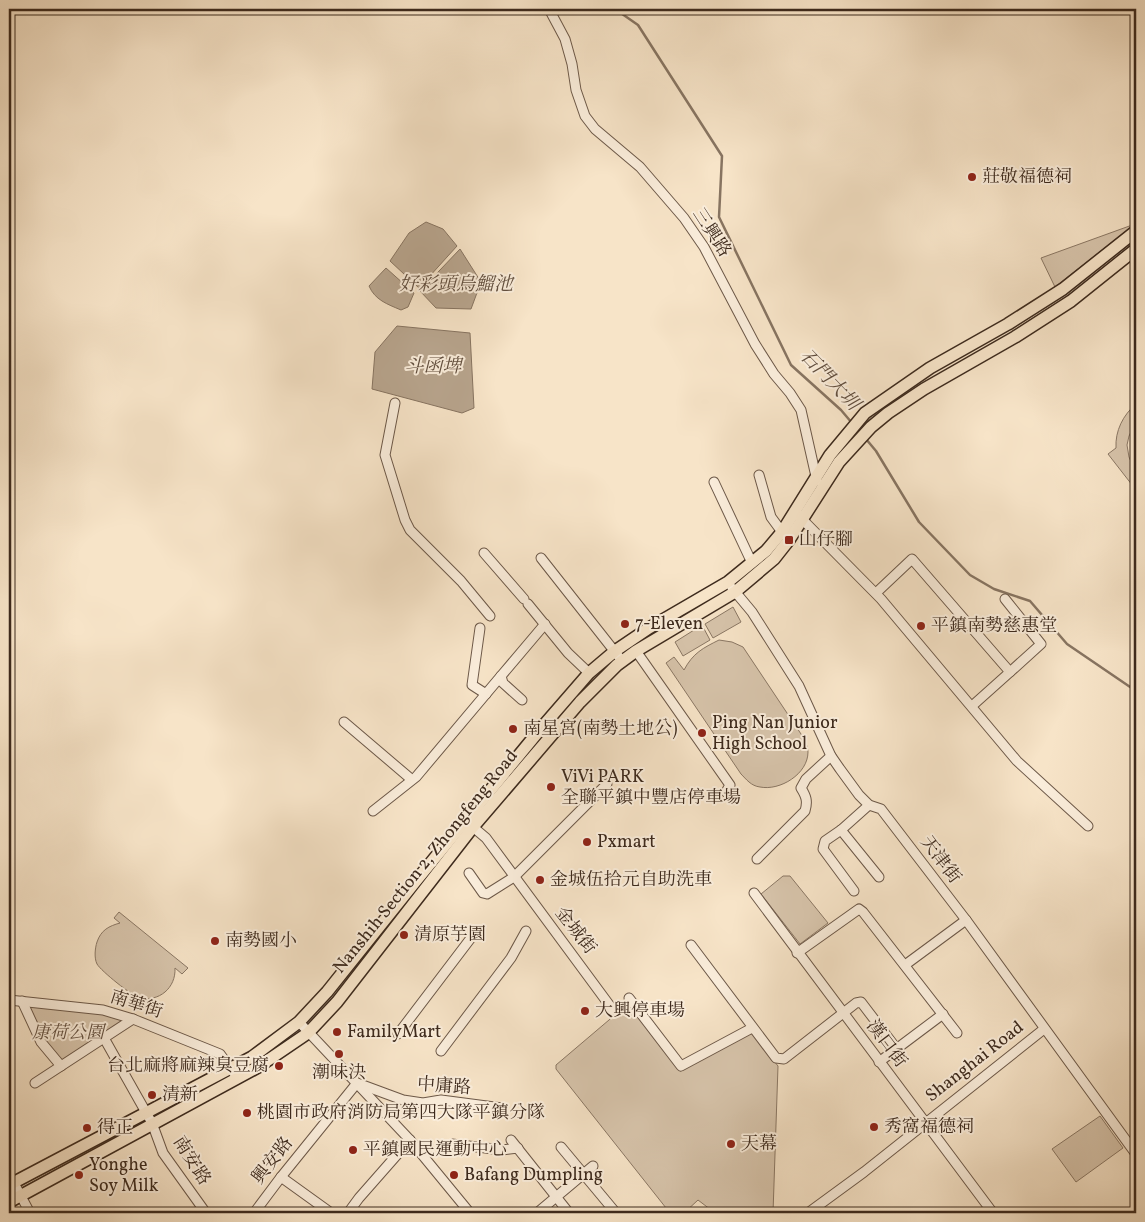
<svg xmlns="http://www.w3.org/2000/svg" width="1145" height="1222" viewBox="0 0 1145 1222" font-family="Vollkorn,'Noto Serif TC',serif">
  <rect width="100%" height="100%" fill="#f7e4c8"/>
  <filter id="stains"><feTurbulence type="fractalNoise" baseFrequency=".004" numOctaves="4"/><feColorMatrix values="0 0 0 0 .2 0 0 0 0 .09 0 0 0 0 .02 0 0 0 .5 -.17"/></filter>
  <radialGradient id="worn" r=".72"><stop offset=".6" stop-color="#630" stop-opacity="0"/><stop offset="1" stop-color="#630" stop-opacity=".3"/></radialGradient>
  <g fill="#d7c4ab" stroke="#8a7764">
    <polygon points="1135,224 1055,287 1041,258"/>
    <path d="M1136 404V422L1129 436 1127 445 1129 457 1136 473V490L1108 454 1116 448C1115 431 1123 415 1136 404Z"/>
    <polygon points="733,607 741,622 713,638 705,624"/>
    <polygon points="702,625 710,640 683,656 675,642"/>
    <path d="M719 640 732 642 743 647 805 740C806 744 808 748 808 752 808 774 780 791 760 787 751 786 746 779 741 774L666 663 674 657 684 670C693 653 703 648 719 640Z"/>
    <polygon points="783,876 790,876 828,923 800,944 761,894"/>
    <path d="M119 912 188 968 182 974 175 968C176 988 159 1002 140 998 132 996 101 971 97 964 94 958 95 948 97 942 101 930 109 926 120 923L114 918Z"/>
    <polygon points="22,1001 133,1019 61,1066"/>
    <polygon points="629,1003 680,1071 752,1033 778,1066 773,1213 715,1213 698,1200 684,1213 670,1213 556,1069 556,1065"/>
    <polygon points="1100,1116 1123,1148 1076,1182 1052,1149"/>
  </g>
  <g fill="#b8a58e" stroke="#877461">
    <polygon points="426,222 443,229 457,246 419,288 390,261 409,233"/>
    <polygon points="460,249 481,282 471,309 436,308 420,291"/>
    <path d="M386 268 414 293 408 307 401 310C387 304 375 300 369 286Z"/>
    <polygon points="397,326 470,333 474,408 462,413 372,389 375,352"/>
  </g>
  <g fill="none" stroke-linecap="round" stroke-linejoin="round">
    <g stroke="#877461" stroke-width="2.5">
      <polyline points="615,9 638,25 722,156 719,217 791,365 841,410 852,423"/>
      <polyline points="866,439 876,451 919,522 970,575 994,589 1030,601 1067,644 1136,691"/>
    </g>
    <g stroke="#6c5848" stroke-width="11">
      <g id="minor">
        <polyline points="549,9 565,39 572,64 576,90 585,116 595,129 640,167 684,218 704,247 755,344 774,374 790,393 801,410 817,481"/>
        <polyline points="395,403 385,455 405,520 410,530 461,581 490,616"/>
        <polyline points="759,475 771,517 782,532"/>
        <polyline points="714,482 752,563"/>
        <polyline points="798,515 881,599 1017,761 1088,826"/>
        <polyline points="484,553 524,599"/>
        <polyline points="541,558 619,657"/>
        <polyline points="732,588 752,612 799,686 831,756 840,769 859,795 869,805 881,809 966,920 1136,1154"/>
        <polyline points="876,593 912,559 1010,672 972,706"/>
        <polyline points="1005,599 1041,644 1010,672"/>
        <polyline points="528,604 568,653 589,673"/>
        <polyline points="480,628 472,685 486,694"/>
        <polyline points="636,651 730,785 726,792"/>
        <polyline points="522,700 503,683 501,676 545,624"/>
        <polyline points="344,722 411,779"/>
        <polyline points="373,811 416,777 501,676"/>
        <polyline points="473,827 486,838 613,1010"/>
        <polyline points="841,830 879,877"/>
        <path d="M757 859 805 811C808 801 806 796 801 788L806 779 831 756"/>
        <polyline points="469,873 483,893 487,894 514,877 607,784"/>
        <polyline points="854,891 823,849 825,841 841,830 869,805"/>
        <polyline points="754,893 993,1213"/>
        <polyline points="691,945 776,1058 784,1059 856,1003 861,1002 896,1048"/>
        <polyline points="797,953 859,909 863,912 957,1033"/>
        <polyline points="905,965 966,920"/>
        <polyline points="629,998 681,1066 752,1028"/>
        <polyline points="9,1000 103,1010 133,1019 220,1054 233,1072"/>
        <polyline points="22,1001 41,1042 61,1066"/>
        <polyline points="299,1022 410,1140 470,1213"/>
        <polyline points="398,1034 477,930"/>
        <polyline points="104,1038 152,1123 163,1153 206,1213"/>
        <polyline points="441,1051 511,958 526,931"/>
        <polyline points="879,1062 943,1014"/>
        <polyline points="35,1083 133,1019"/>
        <polyline points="511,1140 569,1213"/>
        <polyline points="452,1144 502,1150 518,1148"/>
        <polyline points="561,1147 616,1213"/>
        <polyline points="281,1177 331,1213"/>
        <polyline points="14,1183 30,1213"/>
        <polyline points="254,1213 281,1177 357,1083 403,1100 423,1103 441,1100 502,1108"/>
        <polyline points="348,1213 359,1198 410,1140"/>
        <polyline points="537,1213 593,1166"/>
        <polyline points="808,1213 864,1172 1044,1029"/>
      </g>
    </g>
    <g stroke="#3d2a1d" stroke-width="14">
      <g id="major">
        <polyline points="9,1185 252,1057 299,1022 327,992 415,882 543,726 589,673 615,651 649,628 728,582 766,551 782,532 830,455 865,413 930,368 1008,324 1063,289 1136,231"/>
        <polyline points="9,1202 258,1067 308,1033 337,1002 473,827 580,702 617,665 636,651 735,592 774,559 789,540 839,462 871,427 888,413 924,389 1015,337 1071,301 1136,249"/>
      </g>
    </g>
    <use href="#minor" stroke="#faeddb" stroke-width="9"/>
    <use href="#major" stroke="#f7e4c8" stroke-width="11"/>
  </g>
  <g fill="#8f2418" stroke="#faeddb" stroke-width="2">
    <circle cx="972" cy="177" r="5"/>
    <rect x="784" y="535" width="10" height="10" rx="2.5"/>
    <circle cx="625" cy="624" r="5"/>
    <circle cx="921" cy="626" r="5"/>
    <circle cx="513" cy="729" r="5"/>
    <circle cx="702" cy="733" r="5"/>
    <circle cx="551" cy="787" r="5"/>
    <circle cx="587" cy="842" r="5"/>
    <circle cx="540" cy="880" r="5"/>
    <circle cx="404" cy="935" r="5"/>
    <circle cx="215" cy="941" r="5"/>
    <circle cx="585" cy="1011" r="5"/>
    <circle cx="337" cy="1032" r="5"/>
    <circle cx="339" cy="1054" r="5"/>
    <circle cx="279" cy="1066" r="5"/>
    <circle cx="152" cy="1095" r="5"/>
    <circle cx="247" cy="1113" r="5"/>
    <circle cx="874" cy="1127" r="5"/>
    <circle cx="87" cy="1128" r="5"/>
    <circle cx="731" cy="1144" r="5"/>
    <circle cx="353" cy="1150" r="5"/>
    <circle cx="79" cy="1175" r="5"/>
    <circle cx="454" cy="1175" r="5"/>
  </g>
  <g text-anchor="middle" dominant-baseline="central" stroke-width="4" stroke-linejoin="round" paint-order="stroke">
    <g font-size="18" fill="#3d2a1d" stroke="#faeddb" text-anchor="start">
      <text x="982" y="177">莊敬福德祠</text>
      <text x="799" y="540">山仔腳</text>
      <text x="635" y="624">7-Eleven</text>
      <text x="931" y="626">平鎮南勢慈惠堂</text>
      <text x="712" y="723">Ping Nan Junior<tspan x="712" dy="21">High School</tspan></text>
      <text x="523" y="729">南星宮(南勢土地公)</text>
      <text x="561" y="777">ViVi PARK<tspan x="561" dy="21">全聯平鎮中豐店停車場</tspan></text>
      <text x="597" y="842">Pxmart</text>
      <text x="550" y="880">金城伍拾元自助洗車</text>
      <text x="414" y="935">清原芋園</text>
      <text x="225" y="941">南勢國小</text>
      <text x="595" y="1011">大興停車場</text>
      <text x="347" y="1032">FamilyMart</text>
      <text x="269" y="1066" text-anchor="end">台北麻將麻辣臭豆腐</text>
      <text x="339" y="1073" text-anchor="middle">潮味決</text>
      <text x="162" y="1095">清新</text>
      <text x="257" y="1113">桃園市政府消防局第四大隊平鎮分隊</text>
      <text x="884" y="1127">秀窩福德祠</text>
      <text x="97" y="1128">得正</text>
      <text x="741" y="1144">天幕</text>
      <text x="363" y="1150">平鎮國民運動中心</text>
      <text x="89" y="1165">Yonghe<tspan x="89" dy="21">Soy Milk</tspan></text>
      <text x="464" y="1175">Bafang Dumpling</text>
    </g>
    <g font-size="18" fill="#3d2a1d" stroke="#faeddb">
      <text transform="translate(711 233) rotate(57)">三興路</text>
      <text transform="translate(940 860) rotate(53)">天津街</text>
      <text transform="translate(426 862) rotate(-51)">Nanshih Section 2, Zhongfeng Road</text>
      <text transform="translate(575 931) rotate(52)">金城街</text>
      <text transform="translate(136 1005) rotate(18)">南華街</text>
      <text transform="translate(886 1044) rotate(53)">漢口街</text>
      <text transform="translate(975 1062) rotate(-38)">Shanghai Road</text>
      <text transform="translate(444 1087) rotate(4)">中庸路</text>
      <text transform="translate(191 1161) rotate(58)">南安路</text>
      <text transform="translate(273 1161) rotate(-52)">興安路</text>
    </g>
    <g font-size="18" font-style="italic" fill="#645040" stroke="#faeddb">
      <text x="68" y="1033">康荷公園</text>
    </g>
    <g font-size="19" font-style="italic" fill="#624f3f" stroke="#faeddb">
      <text x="456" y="285">好彩頭烏鰡池</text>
      <text x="433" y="367">斗函埤</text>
      <text transform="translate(829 380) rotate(46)">石門大圳</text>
    </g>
  </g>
  <rect width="1145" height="1222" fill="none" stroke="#f7e4c8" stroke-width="30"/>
  <rect x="10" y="10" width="1125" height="1202" fill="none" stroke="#3d2a1d" stroke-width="2.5"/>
  <rect x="15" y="15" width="1115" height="1192" fill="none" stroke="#3d2a1d"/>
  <rect width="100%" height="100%" filter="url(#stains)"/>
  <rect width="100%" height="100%" fill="url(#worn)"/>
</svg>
